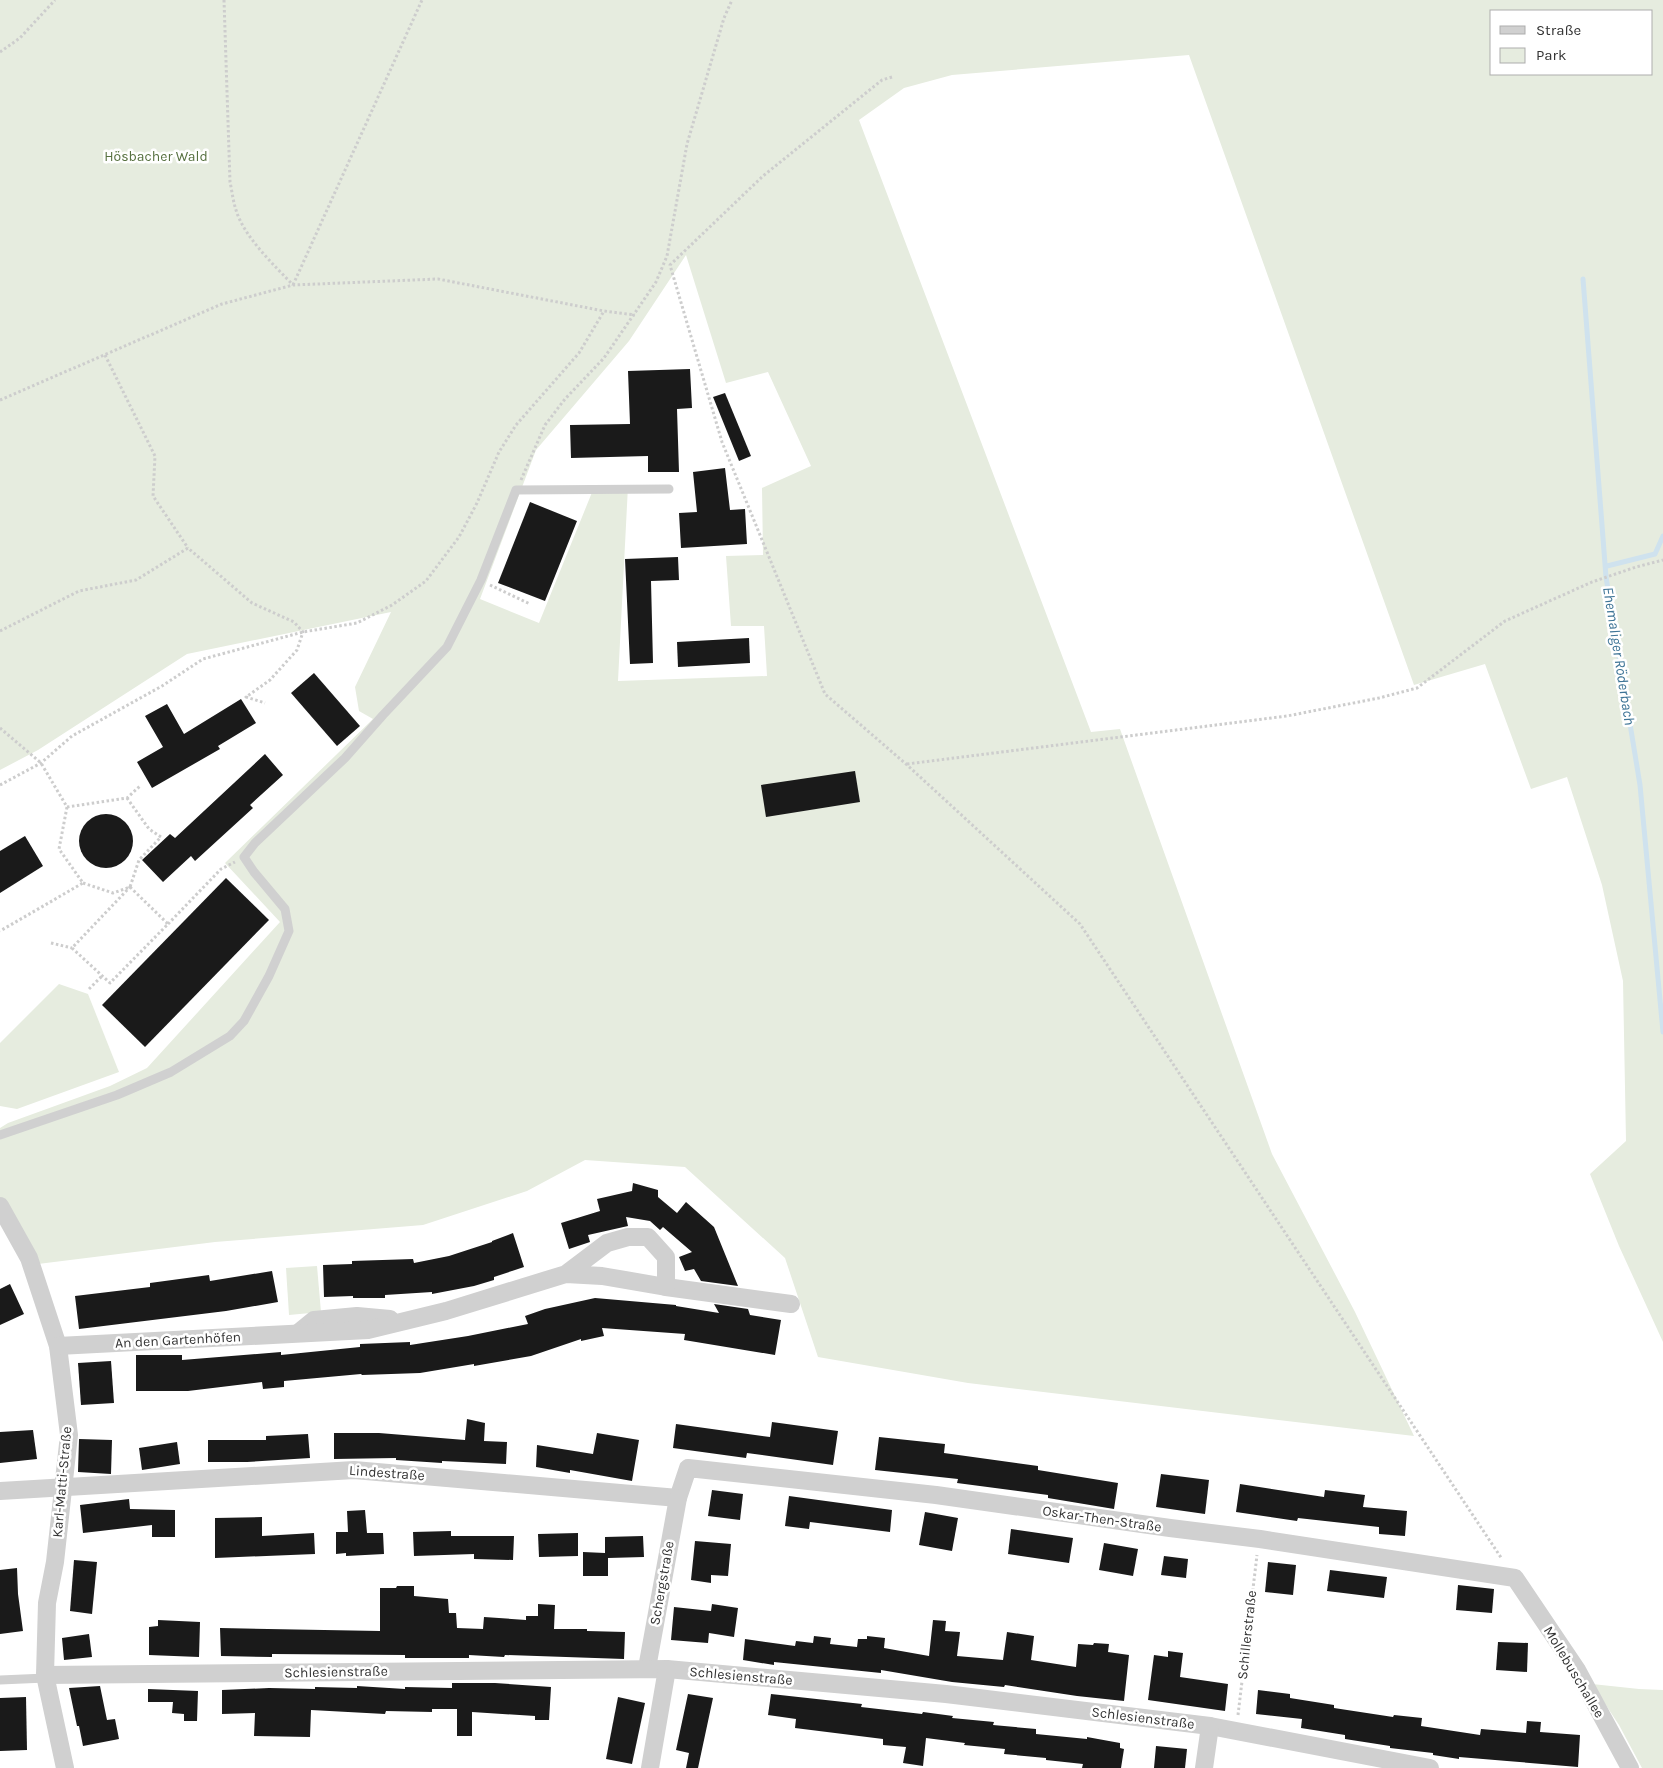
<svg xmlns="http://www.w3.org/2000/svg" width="1663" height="1768" viewBox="0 0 1663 1768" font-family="Karla,sans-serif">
  <rect width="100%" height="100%" fill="#fff"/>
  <g fill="#e6ecdf" fill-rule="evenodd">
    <path d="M0 0H1663V1342L1619 1246 1590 1174 1626 1141 1623 981 1602 885 1567 777 1531 789 1485 664 1414 685 1189 55 952 75 904 88 859 120 1091 732 1120 729 1272 1154 1355 1312 1414 1436 968 1383 818 1357 785 1258 685 1167 585 1160 527 1191 423 1225 215 1242 38 1264 0 1197V1128L8 1123 110 1086 147 1068 280 922 225 863 373 719 359 711 355 687 391 612 187 654 38 750 0 770ZM1492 11H1652V74H1492ZM686 255 726 383 768 372 811 466 762 488 763 555 726 556 731 626H764L767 676 618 681 628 486 595 485 539 623 480 599 536 450 629 341Z"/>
    <polygon points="59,984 88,994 119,1072 17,1109 0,1106 0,1043"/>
    <polygon points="317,1266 321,1312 289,1315 286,1268"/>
    <polygon points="1592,1684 1639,1689 1663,1690 1663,1768 1642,1768 1619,1725"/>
  </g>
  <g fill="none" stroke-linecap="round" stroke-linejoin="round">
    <g stroke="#cfe2ee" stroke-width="5">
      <polyline points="1583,279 1606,577 1640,785 1663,1032"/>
      <polyline points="1607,566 1655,554 1663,536"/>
    </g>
  </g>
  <g fill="#1a1a1a">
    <polygon points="690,369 692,408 677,409 679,472 648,472 648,456 571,458 570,425 630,424 628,371"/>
    <polygon points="725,393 751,456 739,461 713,397"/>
    <polygon points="725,468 730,510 745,509 747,544 681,548 679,513 697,512 693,472"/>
    <polygon points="530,502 577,521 545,601 498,583"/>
    <polygon points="678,557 679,580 651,581 653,663 630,664 625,559"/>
    <polygon points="749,638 750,663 678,667 677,642"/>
    <polygon points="314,673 360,726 337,746 291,693"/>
    <polygon points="241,699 256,723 218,746 220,749 152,788 137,762 163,747 145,716 167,704 184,734"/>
    <polygon points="265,754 283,775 250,805 253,808 195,861 191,856 163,882 142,860 170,834 175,838"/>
    <polygon points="855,771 860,802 766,817 761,785"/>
    <circle cx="106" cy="841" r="27"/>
    <polygon points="25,836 43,866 0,893 0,851"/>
    <polygon points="226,878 269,920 145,1047 102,1005"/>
    <polygon points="633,1183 658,1190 658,1197 677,1213 686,1202 714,1227 738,1286 701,1281 694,1269 685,1271 679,1257 692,1252 663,1227 660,1230 650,1221 626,1217 628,1226 588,1235 590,1242 569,1249 561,1223 600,1211 597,1199 632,1191"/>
    <polygon points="513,1233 524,1267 494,1277 494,1280 474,1286 432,1294 432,1292 385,1295 385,1298 353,1298 353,1296 324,1297 323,1265 352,1264 352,1261 413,1259 414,1263 449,1256 492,1242 492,1241"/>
    <polygon points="272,1271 278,1302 226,1311 79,1329 75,1296 150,1287 150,1283 209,1275 210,1281"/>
    <polygon points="10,1284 24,1314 0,1325 0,1289"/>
    <polygon points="595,1298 676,1305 676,1306 719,1313 714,1304 748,1309 750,1315 781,1320 775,1355 684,1340 685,1334 602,1328 604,1336 581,1341 581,1339 531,1356 474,1366 474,1364 420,1373 362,1375 361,1374 284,1381 284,1387 263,1389 262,1382 188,1391 136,1391 136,1355 182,1355 182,1360 281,1352 281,1355 360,1347 360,1344 410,1342 410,1345 468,1336 528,1324 525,1316 545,1309"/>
    <polygon points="111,1361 114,1403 81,1405 78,1363"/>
    <polygon points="467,1419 485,1423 484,1441 507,1442 506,1464 442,1461 442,1463 396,1460 396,1458 334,1459 334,1433 379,1433 465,1440"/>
    <polygon points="772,1422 838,1431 833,1465 747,1453 746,1458 673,1448 676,1424 770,1437"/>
    <polygon points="33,1430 37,1459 0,1463 0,1432"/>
    <polygon points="597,1433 639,1440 632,1481 570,1470 570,1473 536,1467 537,1445 593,1454"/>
    <polygon points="308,1434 310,1458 247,1462 208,1462 208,1440 266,1440 266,1436"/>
    <polygon points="879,1437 945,1444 944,1453 1038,1466 1038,1470 1118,1483 1114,1509 1048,1498 1048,1495 957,1483 958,1479 875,1470"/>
    <polygon points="79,1439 112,1440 111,1474 78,1472"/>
    <polygon points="177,1442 180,1464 142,1470 139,1448"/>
    <polygon points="1161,1474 1209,1480 1205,1514 1156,1507"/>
    <polygon points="1240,1484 1324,1497 1325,1490 1365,1495 1363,1507 1407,1511 1405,1536 1379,1534 1379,1527 1298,1518 1297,1521 1236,1512"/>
    <polygon points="712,1490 743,1494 740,1520 708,1516"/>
    <polygon points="789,1496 892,1510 890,1532 810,1522 809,1529 785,1526"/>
    <polygon points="129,1499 130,1509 175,1510 175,1537 152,1537 152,1525 83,1533 80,1505"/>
    <polygon points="365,1510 367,1533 383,1533 384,1554 346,1556 346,1553 336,1554 336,1532 348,1532 347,1511"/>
    <polygon points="925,1512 958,1518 952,1551 919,1545"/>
    <polygon points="262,1517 262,1536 314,1533 315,1554 215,1558 215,1518"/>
    <polygon points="1011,1529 1073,1538 1069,1563 1008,1554"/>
    <polygon points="451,1531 451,1536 514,1536 513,1560 474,1559 474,1554 414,1556 413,1532"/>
    <polygon points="578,1533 578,1556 539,1557 538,1534"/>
    <polygon points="643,1536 644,1557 608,1558 608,1576 583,1576 583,1552 605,1553 605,1537"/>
    <polygon points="695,1541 731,1544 728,1576 711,1575 711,1583 691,1580"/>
    <polygon points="1104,1543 1138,1549 1133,1576 1099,1570"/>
    <polygon points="1164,1556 1188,1559 1186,1578 1161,1575"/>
    <polygon points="74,1560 97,1562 92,1614 70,1611"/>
    <polygon points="1268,1562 1296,1565 1293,1595 1265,1592"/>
    <polygon points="17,1568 18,1594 23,1631 0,1634 0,1570"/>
    <polygon points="1330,1570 1387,1577 1384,1598 1327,1591"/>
    <polygon points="1458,1585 1494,1589 1492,1613 1456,1610"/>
    <polygon points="397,1586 414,1586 414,1596 448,1599 449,1613 456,1613 457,1628 483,1629 484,1617 526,1620 526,1616 538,1616 538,1604 555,1605 554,1629 587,1629 587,1631 625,1632 624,1659 505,1655 504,1657 469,1655 469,1658 405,1658 405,1655 272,1654 272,1657 221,1656 220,1628 380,1631 380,1588 396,1588"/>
    <polygon points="712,1604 738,1608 734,1637 709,1633 708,1643 671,1640 674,1607 711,1611"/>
    <polygon points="158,1620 200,1622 199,1657 149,1655 149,1627 158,1626"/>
    <polygon points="933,1620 946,1621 945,1631 960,1632 957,1656 1003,1660 1007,1632 1034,1636 1031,1660 1076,1667 1078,1644 1093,1645 1094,1643 1109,1644 1108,1652 1129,1655 1124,1701 1077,1696 1005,1685 1004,1687 952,1682 881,1670 881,1673 774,1662 774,1665 743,1660 745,1639 795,1646 796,1641 813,1643 814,1636 831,1638 830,1644 857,1647 858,1639 867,1639 867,1636 885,1638 884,1648 929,1656"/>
    <polygon points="89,1634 92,1657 64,1660 62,1638"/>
    <polygon points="1498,1642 1528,1643 1527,1672 1496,1670"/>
    <polygon points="1168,1651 1183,1653 1180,1677 1228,1684 1225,1711 1148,1700 1154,1655 1168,1657"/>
    <polygon points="452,1683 495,1683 551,1687 549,1720 535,1720 535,1716 472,1712 472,1736 457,1736 457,1709 432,1709 432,1712 386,1711 385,1714 311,1710 310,1737 254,1736 255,1713 222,1714 222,1690 269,1688 315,1689 315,1687 357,1688 357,1686 405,1689 405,1687 452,1688"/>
    <polygon points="100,1686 107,1720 115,1719 119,1739 83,1746 79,1726 77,1726 69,1688"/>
    <polygon points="148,1689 198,1691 197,1721 184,1721 184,1714 172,1713 173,1702 148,1702"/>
    <polygon points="1258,1690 1290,1694 1290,1698 1334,1705 1334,1708 1393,1717 1394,1715 1422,1718 1421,1726 1480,1735 1481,1729 1526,1733 1527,1721 1541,1722 1540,1732 1580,1735 1578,1767 1507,1761 1459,1757 1459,1759 1433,1755 1433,1753 1390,1748 1390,1746 1345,1739 1345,1735 1301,1728 1302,1719 1256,1714"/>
    <polygon points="688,1694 713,1698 698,1768 686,1768 689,1753 676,1750"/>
    <polygon points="771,1694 862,1704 861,1707 922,1714 923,1712 953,1716 952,1718 994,1722 993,1725 1036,1729 1036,1734 1087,1739 1087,1737 1120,1743 1120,1748 1124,1749 1121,1768 1082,1768 1083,1764 1046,1760 1046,1758 1004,1754 1005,1749 964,1745 965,1743 926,1738 923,1766 903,1763 906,1747 883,1745 883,1739 795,1728 796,1719 768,1715"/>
    <polygon points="26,1697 27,1750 0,1751 0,1698"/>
    <polygon points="618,1697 645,1703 632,1764 606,1759"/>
    <polygon points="1156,1746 1187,1749 1185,1768 1154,1768"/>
  </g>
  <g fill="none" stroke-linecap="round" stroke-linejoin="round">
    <g stroke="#cdcdcd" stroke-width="3" stroke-dasharray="2.5 2.5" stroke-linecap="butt">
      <path d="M224 0 230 182C232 191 233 201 236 210 244 237 274 265 293 285"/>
      <polyline points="0,52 20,38 55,0"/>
      <polyline points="892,77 882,80 763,176 670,265 722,442 825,694 906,764 1080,924 1502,1559"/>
      <polyline points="293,285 422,0"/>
      <polyline points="105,355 155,456 153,496 188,548"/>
      <polyline points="0,400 222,304 293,285 438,279 604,311 635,315"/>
      <polyline points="521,480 545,425 565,399 604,358 656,282 667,256 687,144 724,18 732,0"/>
      <polyline points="490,585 530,604"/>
      <polyline points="0,631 79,591 136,580 188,548 252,603 294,622 303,632 297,650 270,680 246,697 265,703"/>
      <polyline points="0,728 41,763 67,807 59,849 83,883 0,931"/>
      <polyline points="907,764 1287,716 1379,698 1417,688 1505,621 1592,582 1636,567 1663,560"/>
      <polyline points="0,785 41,763 72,736 162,686 203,659 303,632 357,623 392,605 426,581 459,537 477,503 499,452 516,425 579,353 604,311"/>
      <polyline points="67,807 127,798 140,786"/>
      <polyline points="83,883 113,893 130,887 139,860 161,837 149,829 127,798"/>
      <polygon points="130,887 168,924 110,983 72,948"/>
      <polyline points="168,924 221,869 235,862"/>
      <polyline points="51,943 72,948"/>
      <polyline points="89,989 102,976"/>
      <polyline points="1238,1715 1257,1555"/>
    </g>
    <g stroke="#d0d0d0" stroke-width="9">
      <polyline points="0,1135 117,1095 171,1072 230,1036 244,1021 269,976 289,931 285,909 254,872 244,857 255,843 345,758 383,715 447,647 481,580 516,490 669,489"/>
      <polyline points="0,1680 46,1678"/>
    </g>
    <g stroke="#d0d0d0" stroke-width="18">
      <polyline points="0,1206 29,1258 58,1346 69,1435 55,1562 47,1603 45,1675 65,1768"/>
      <polyline points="666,1287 791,1304"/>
      <polyline points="298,1333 314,1320 357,1316 390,1319"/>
      <polyline points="58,1346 368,1330 446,1311 566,1274 607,1243 628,1237 648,1237 666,1257 666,1287 602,1276 566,1274"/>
      <polyline points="0,1491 354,1470 678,1498 688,1468 936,1495 1170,1528 1260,1539 1515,1578 1577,1670 1630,1768"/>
      <polyline points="647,1668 678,1498"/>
      <polyline points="45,1675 667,1669 946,1694 1210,1726 1430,1768"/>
      <polyline points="650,1768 667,1669"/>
      <polyline points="1204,1768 1210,1726"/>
    </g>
  </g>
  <g text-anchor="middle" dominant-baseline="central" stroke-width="5" stroke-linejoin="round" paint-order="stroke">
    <g font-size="14" fill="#56703f" stroke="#fff">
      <text x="156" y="156">Hösbacher Wald</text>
    </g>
    <g font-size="14" fill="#333" stroke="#fff">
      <text transform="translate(178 1340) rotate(-3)">An den Gartenhöfen</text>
      <text transform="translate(387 1473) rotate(4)">Lindestraße</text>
      <text transform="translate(62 1482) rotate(-85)">Karl-Matti-Straße</text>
      <text transform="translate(1102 1519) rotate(8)">Oskar-Then-Straße</text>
      <text transform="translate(662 1583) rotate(-80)">Schergstraße</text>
      <text transform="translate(1247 1635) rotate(-84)">Schillerstraße</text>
      <text transform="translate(336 1672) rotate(-1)">Schlesienstraße</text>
      <text transform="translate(1574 1672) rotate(59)">Mollebuschallee</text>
      <text transform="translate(741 1676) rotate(5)">Schlesienstraße</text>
      <text transform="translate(1143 1718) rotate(7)">Schlesienstraße</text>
    </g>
    <g font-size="15" font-style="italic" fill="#3f7597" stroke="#fff">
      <text transform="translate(1619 656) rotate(81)">Ehemaliger Röderbach</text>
    </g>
  </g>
  <rect x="1490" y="10" width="162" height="65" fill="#ffffff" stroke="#adadad"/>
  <rect x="1500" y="26" width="25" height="8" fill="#d0d0d0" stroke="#adadad"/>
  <text x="1536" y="35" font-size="15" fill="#333333">Straße</text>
  <rect x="1500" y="48" width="25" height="15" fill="#e6ecdf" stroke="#adadad"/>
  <text x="1536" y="60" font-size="15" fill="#333333">Park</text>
</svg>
